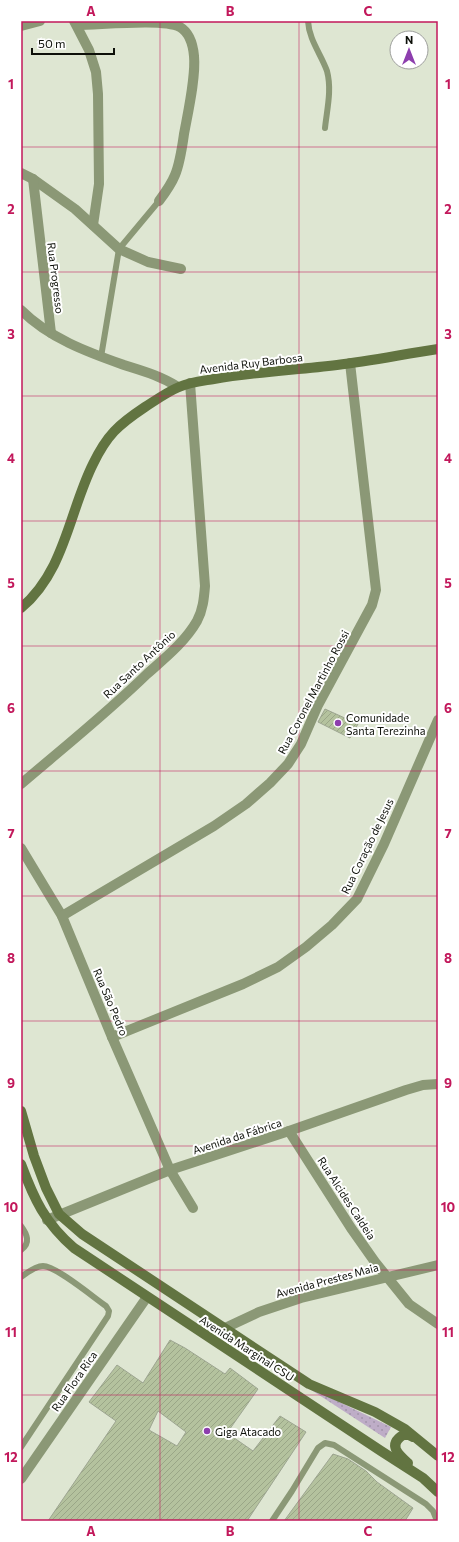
<svg xmlns="http://www.w3.org/2000/svg" width="459" height="1542" viewBox="0 0 459 1542" font-family="Commissioner,sans-serif">
  <defs>
    <pattern id="grass-dots" width="8" height="8" patternUnits="userSpaceOnUse"><rect width="8" height="8" fill="#beadc7"/><path d="M2 2h.1M6 6h.1" fill="none" stroke="#a294aa" stroke-width="1.8" stroke-linecap="round"/></pattern>
    <pattern id="building-hatch" width="6" height="6" patternUnits="userSpaceOnUse"><rect width="6" height="6" fill="#b4c29e"/><path d="M-1 1l2-2M0 6l6-6M5 7l2-2" fill="none" stroke="#9aa687"/></pattern>
  </defs>
  <rect width="100%" height="100%" fill="#dee6d2"/>
  <polygon fill="url(#grass-dots)" points="302,1384 391,1427 385,1438"/>
  <g fill="url(#building-hatch)" stroke="#9da591" fill-rule="evenodd">
    <polygon points="325,709 358,724 350,738 318,722"/>
    <path d="M170 1340 185 1348 225 1374 230 1368 258 1389 227 1433 253 1451 280 1416 306 1432 247 1521H48L116 1421 89 1402 117 1365 143 1383ZM158 1411 186 1432 177 1446 149 1430Z"/>
    <polygon points="333,1454 348,1459 366,1471 377,1482 413,1508 405,1521 284,1521"/>
  </g>
  <g fill="none" stroke-linecap="round" stroke-linejoin="round">
    <g stroke="#8b9876" stroke-width="6">
      <path d="M308 21C309 40 321 54 327 71 332 90 327 109 325 128"/>
      <polyline points="101,357 119,249 159,201"/>
      <path d="M21 1226C27 1234 31 1243 21 1250"/>
      <path d="M21 1277C27 1273 35 1266 43 1266 56 1266 93 1297 106 1306L109 1311 108 1316 21 1447"/>
      <polyline points="272,1521 292,1491 318,1448 325,1443 334,1445 426,1504 433,1511 437,1521"/>
    </g>
    <g stroke="#8b9876" stroke-width="10">
      <polyline points="74,21 89,50 96,72 98,94 99,184 93,225"/>
      <path d="M77 25C100 25 163 18 180 27 190 33 193 45 194 56 196 77 188 112 184 134 182 148 180 163 175 175 171 185 165 193 159 201"/>
      <polyline points="21,26 40,21"/>
      <polyline points="21,173 33,179 75,209 119,249 148,262 181,269"/>
      <polyline points="33,179 51,333"/>
      <path d="M21 310C49 338 87 352 124 365 143 371 161 376 178 387"/>
      <path d="M21 784C63 748 107 713 147 674 165 658 185 642 197 621 203 610 204 598 205 586L190 383"/>
      <polyline points="21,848 62,916 112,1037 170,1170 193,1208"/>
      <polyline points="62,916 214,826 246,804 270,783 288,764 301,744 318,705 372,605 376,590 350,363"/>
      <polyline points="112,1037 243,984 278,967 306,947 332,925 357,899 384,844 438,720"/>
      <polyline points="289,1131 351,1228 375,1262 409,1304 438,1324"/>
      <polyline points="47,1220 170,1170 289,1131 406,1090 423,1085 438,1084"/>
      <polyline points="225,1328 259,1312 301,1298 438,1265"/>
      <polyline points="21,1479 147,1297"/>
    </g>
    <g stroke="#627441" stroke-width="10">
      <path d="M21 608C65 571 69 512 93 464 107 435 118 425 145 407 156 400 167 392 179 387 190 382 202 381 214 379 254 372 296 370 337 365 371 361 404 354 438 349"/>
      <polyline points="21,1111 34,1156 46,1188 59,1214 82,1234 309,1384 375,1412 405,1429 438,1456"/>
      <path d="M21 1164C34 1199 45 1223 74 1248L381 1451 423 1478 438 1492"/>
      <path d="M408 1463C399 1455 387 1445 403 1435H409L413 1437"/>
    </g>
  </g>
  <path fill="none" stroke="#c2185b" stroke-width="1" stroke-opacity="0.55" d="M160 21V1521M299 21V1521M21 147H438M21 272H438M21 396H438M21 521H438M21 646H438M21 771H438M21 896H438M21 1021H438M21 1146H438M21 1270H438M21 1395H438"/>
  <g fill="#8d3eae" stroke="#fff" stroke-width="1.5">
    <circle cx="338" cy="723" r="4"/>
    <circle cx="207" cy="1431" r="4"/>
  </g>
  <g text-anchor="middle" dominant-baseline="central" stroke-width="4" stroke-linejoin="round" paint-order="stroke">
    <g font-size="11" fill="#0d1009" stroke="#fff">
      <text transform="translate(56 278) rotate(83)">Rua Progresso</text>
      <text transform="translate(251 363) rotate(-7)">Avenida Ruy Barbosa</text>
      <text transform="translate(139 664) rotate(-43)">Rua Santo Antônio</text>
      <text transform="translate(313 692) rotate(-62)">Rua Coronel Martinho Rossi</text>
      <text transform="translate(367 846) rotate(-64)">Rua Coração de Jesus</text>
      <text transform="translate(111 1002) rotate(67)">Rua São Pedro</text>
      <text transform="translate(237 1136) rotate(-18)">Avenida da Fábrica</text>
      <text transform="translate(347 1198) rotate(57)">Rua Alcides Caldeia</text>
      <text transform="translate(327 1280) rotate(-15)">Avenida Prestes Maia</text>
      <text transform="translate(247 1348) rotate(33)">Avenida Marginal CSU</text>
      <text transform="translate(74 1381) rotate(-55)">Rua Flora Rica</text>
    </g>
    <g font-size="11" fill="#0d1009" stroke="#fff" text-anchor="start">
      <text x="346" y="717">Comunidade<tspan x="346" dy="13">Santa Terezinha</tspan></text>
      <text x="215" y="1431">Giga Atacado</text>
    </g>
  </g>
  <rect width="459" height="1542" fill="none" stroke="#ffffff" stroke-width="44"/>
  <g transform="translate(409 50)"><circle r="19" fill="#ffffff" stroke="#9e9f9d"/>
  <path d="M0-3L7 15L0 10L-7 15Z" fill="#8d3eae"/>
  <text y="-6" font-size="11" font-weight="bold" text-anchor="middle" fill="#0d1009">N</text>
  </g>
  <path d="M32 48v6h82v-6" fill="none" stroke="#0d1009" stroke-width="2"/>
  <text x="38" y="48" font-size="12" fill="#0d1009" stroke="#ffffff" stroke-width="3" paint-order="stroke">50 m</text>
  <rect x="22" y="22" width="415" height="1498" fill="none" stroke="#c2185b" stroke-width="1.5"/>
  <g font-size="13" text-anchor="middle" font-weight="bold" fill="#c2185b">
    <text x="91" y="16">A</text>
    <text x="230" y="16">B</text>
    <text x="368" y="16">C</text>
    <text x="11" y="89">1</text>
    <text x="448" y="89">1</text>
    <text x="11" y="214">2</text>
    <text x="448" y="214">2</text>
    <text x="11" y="339">3</text>
    <text x="448" y="339">3</text>
    <text x="11" y="463">4</text>
    <text x="448" y="463">4</text>
    <text x="11" y="588">5</text>
    <text x="448" y="588">5</text>
    <text x="11" y="713">6</text>
    <text x="448" y="713">6</text>
    <text x="11" y="838">7</text>
    <text x="448" y="838">7</text>
    <text x="11" y="963">8</text>
    <text x="448" y="963">8</text>
    <text x="11" y="1088">9</text>
    <text x="448" y="1088">9</text>
    <text x="11" y="1212">10</text>
    <text x="448" y="1212">10</text>
    <text x="11" y="1337">11</text>
    <text x="448" y="1337">11</text>
    <text x="11" y="1462">12</text>
    <text x="448" y="1462">12</text>
    <text x="91" y="1536">A</text>
    <text x="230" y="1536">B</text>
    <text x="368" y="1536">C</text>
  </g>
</svg>
